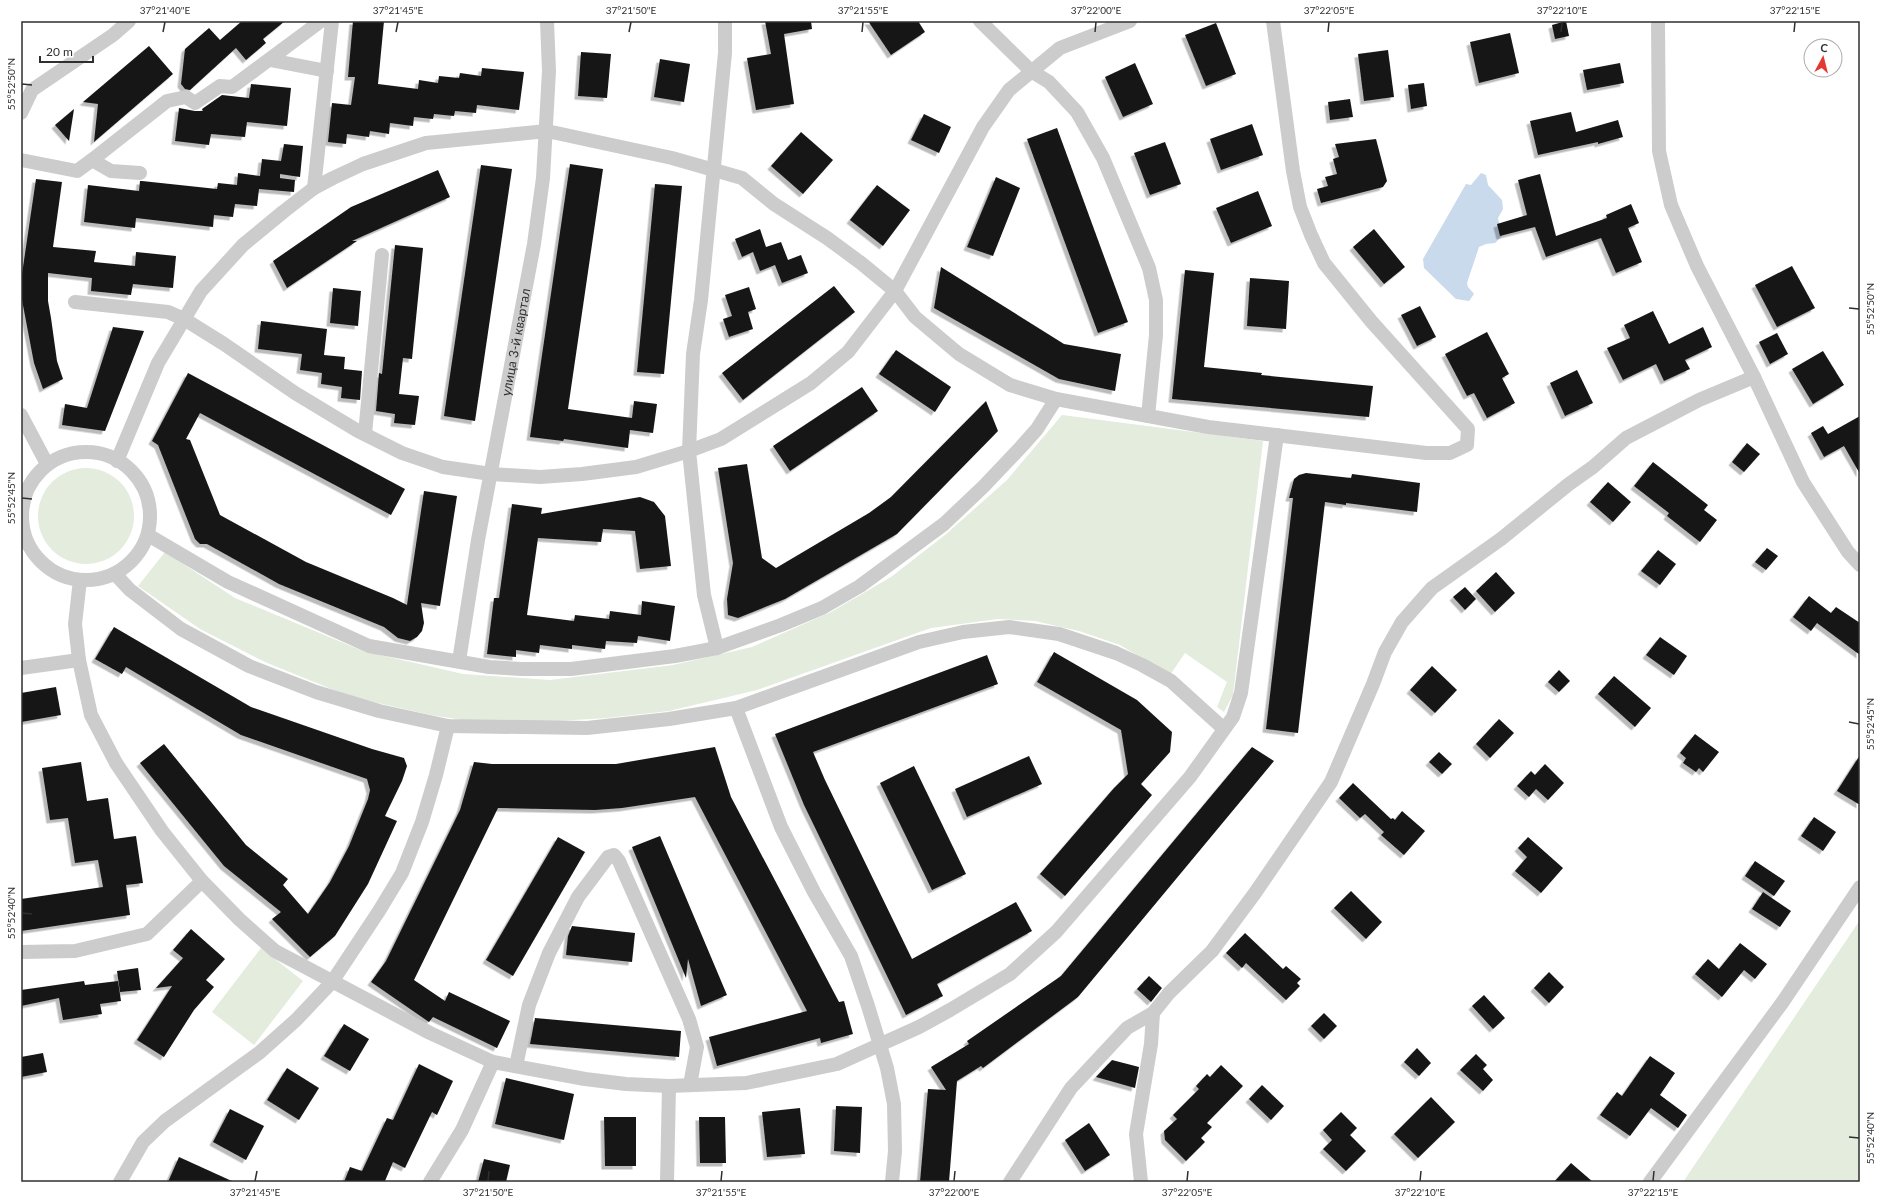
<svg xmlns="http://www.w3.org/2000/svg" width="1881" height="1203" viewBox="0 0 1881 1203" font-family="Lato,sans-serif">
  <defs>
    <filter id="shadow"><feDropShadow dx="-3.5" dy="3.5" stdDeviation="0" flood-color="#0004"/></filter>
  </defs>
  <rect width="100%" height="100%" fill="#fff"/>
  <g fill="#e3ecdd">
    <polygon points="1062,415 1263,441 1233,695 1224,712 1217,707 1227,682 1185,653 1170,675 1120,645 1079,631 1035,621 998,619 931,628 757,690 669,711 607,718 558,721 469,721 431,715 351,697 265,662 200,629 138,586 165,552 235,598 363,651 463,674 550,680 673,665 752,647 831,612 891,577 945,535 1007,480"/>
    <circle cx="86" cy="516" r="48"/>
    <polygon points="1860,920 1860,1182 1683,1182"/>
    <polygon points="261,948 303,981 254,1045 212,1012"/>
  </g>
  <polygon fill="#c9daec" points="1481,173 1486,175 1488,185 1502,200 1503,209 1498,218 1502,236 1495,243 1486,244 1479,247 1467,283 1468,287 1474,294 1469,301 1456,299 1424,268 1423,259 1466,184 1471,185"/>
  <g fill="#161616" filter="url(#shadow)">
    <polygon points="242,21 285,21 263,39 266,43 246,60 236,48 190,90 185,89 181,84 185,49 209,28 220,40"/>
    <polygon points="353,21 384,21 378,84 418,89 419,80 438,83 439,76 459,78 460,73 481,76 482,68 524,72 519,110 477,105 476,113 455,111 454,116 434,114 433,119 414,117 413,126 390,123 389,134 370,131 369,137 347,134 346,144 328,142 332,103 351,105 355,77 348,77"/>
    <polygon points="765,21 811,21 812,29 784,34 794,104 756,110 747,58 771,54"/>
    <polygon points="868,21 918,21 925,32 891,55"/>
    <polygon points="1566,21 1569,36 1555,39 1552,25"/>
    <polygon points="1216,23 1236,74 1206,86 1185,35"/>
    <polygon points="1510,33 1519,73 1479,83 1470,42"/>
    <polygon points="149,46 173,74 94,142 98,104 83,102"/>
    <polygon points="1388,50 1394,97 1364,101 1358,54"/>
    <polygon points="581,52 611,54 607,98 578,96"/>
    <polygon points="660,59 690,64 684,102 654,97"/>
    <polygon points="1135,63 1153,104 1123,117 1105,77"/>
    <polygon points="1620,63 1624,83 1587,90 1583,70"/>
    <polygon points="1424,83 1427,106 1411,109 1408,85"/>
    <polygon points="251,84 291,88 287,126 247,122 245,137 211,134 209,145 175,141 179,108 195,111 203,111 202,109 222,95 249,98"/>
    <polygon points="1350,99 1353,117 1330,120 1328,102"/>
    <polygon points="74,109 69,141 55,125"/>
    <polygon points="1571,112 1576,132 1618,120 1623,137 1598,144 1598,142 1538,155 1530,121"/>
    <polygon points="924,114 951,127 939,153 911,140"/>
    <polygon points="1252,124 1263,155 1221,170 1210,139"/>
    <polygon points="1057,128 1128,322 1098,333 1027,139"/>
    <polygon points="801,132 833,160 803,194 771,166"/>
    <polygon points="1376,139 1387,181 1383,187 1321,203 1317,189 1328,186 1325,177 1337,174 1333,159 1339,157 1335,144"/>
    <polygon points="1165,142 1181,184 1150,195 1134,153"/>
    <polygon points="284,144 303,146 300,177 280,174 280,178 295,180 294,192 259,189 257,206 235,204 233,217 214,215 213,227 136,218 135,228 84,222 88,185 139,191 140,181 142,181 217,189 218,183 237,185 238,173 260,176 262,159 281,161"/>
    <polygon points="570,164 603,169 568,409 632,418 634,401 657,404 653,433 630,430 628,448 564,439 563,441 530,437"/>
    <polygon points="481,165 512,169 475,421 444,416"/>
    <polygon points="438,170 450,197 352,241 357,241 287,288 273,261 351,207"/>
    <polygon points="1540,174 1556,236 1607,218 1606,215 1631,204 1639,223 1628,228 1642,262 1616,273 1601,238 1546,257 1535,227 1500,236 1497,224 1527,215 1518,180"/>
    <polygon points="996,177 1020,188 993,256 967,247"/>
    <polygon points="36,179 62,182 53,247 96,251 94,262 135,266 136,252 176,256 173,288 133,284 131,295 91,291 92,278 48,273 48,301 51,318 57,361 63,379 43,389 34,363 22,300 22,274"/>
    <polygon points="655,184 682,186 664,374 637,372"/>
    <polygon points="877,185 910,210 883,246 850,220"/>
    <polygon points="1258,191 1272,226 1231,243 1216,208"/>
    <polygon points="760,229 766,247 781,242 788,260 801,255 808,273 782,283 775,265 760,271 753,252 742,257 735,239"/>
    <polygon points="1374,229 1405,267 1384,284 1353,247"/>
    <polygon points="395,245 423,248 412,359 403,358 399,394 419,396 415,425 394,423 395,414 376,411 379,373 382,374"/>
    <polygon points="1792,266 1815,308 1777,327 1755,285"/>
    <polygon points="941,267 1064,344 1121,354 1115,391 1059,379 934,308"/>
    <polygon points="1185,270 1214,273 1204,367 1262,373 1261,375 1373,386 1369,417 1172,399"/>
    <polygon points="1250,278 1289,281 1286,329 1247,326"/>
    <polygon points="834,286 855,312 743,400 722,373"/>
    <polygon points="749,287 756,309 748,312 753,329 729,337 723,319 732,316 725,295"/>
    <polygon points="333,288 361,291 358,326 330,323"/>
    <polygon points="1420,306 1436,337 1417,346 1401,315"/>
    <polygon points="1653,311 1669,344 1703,327 1712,347 1685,360 1690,369 1664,381 1656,364 1623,380 1607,348 1630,338 1624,325"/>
    <polygon points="261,321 327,329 324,355 345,357 344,369 362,371 360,400 341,398 342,387 321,384 322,373 300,370 302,354 258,349"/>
    <polygon points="113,327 144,331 105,431 62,425 65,404 87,408"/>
    <polygon points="1487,332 1509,374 1502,378 1515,403 1487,418 1474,393 1467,396 1445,354"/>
    <polygon points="1777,333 1788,354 1770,364 1759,342"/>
    <polygon points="896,350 951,387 935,412 879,374"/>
    <polygon points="1823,351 1844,385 1813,404 1792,369"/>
    <polygon points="1577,370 1593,403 1565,416 1550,383"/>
    <polygon points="188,373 405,489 391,515 200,413 186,439 190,440 220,515 306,562 393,598 407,605 424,491 457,496 440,606 421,603 424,623 422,631 417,637 410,641 398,638 384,627 279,584 207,544 200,544 195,539 158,445 152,441"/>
    <polygon points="862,387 878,411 790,471 773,446"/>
    <polygon points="986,401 998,431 897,534 785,599 738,618 728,615 727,599 733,563 718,468 747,464 762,558 776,568 869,513 891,497"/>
    <polygon points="1860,416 1860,474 1844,446 1824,457 1811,433 1823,426 1828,434"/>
    <polygon points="1747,443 1760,454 1744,472 1732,462"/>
    <polygon points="1653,462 1708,505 1704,510 1717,520 1700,542 1667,516 1669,513 1634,486"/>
    <polygon points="1306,473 1351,478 1352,474 1420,483 1417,512 1346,503 1346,505 1325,502 1298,733 1266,729 1293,498 1289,498 1294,479 1299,475"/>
    <polygon points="1608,482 1631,502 1613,522 1590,502"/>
    <polygon points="640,497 654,502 665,516 671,566 640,569 635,531 603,529 601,542 538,538 527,615 574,621 575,615 609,619 610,611 641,615 642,601 675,606 670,641 638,636 637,643 606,641 605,649 572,645 572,649 540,645 539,653 516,650 516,657 487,654 494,598 499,598 512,504 542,508 541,514"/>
    <polygon points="1767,548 1778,556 1766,570 1755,562"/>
    <polygon points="1658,550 1676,564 1660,585 1641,571"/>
    <polygon points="1496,572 1515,593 1495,612 1476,591"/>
    <polygon points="1465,587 1476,599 1465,610 1453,597"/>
    <polygon points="1809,596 1831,613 1836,607 1860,623 1860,655 1817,623 1811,631 1793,617"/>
    <polygon points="114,627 251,707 372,749 404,758 407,766 402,781 385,816 397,821 368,884 335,936 310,957 272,919 281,912 224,866 140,763 164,744 246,845 288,879 283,885 308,914 330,882 349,846 368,799 370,790 367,779 241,735 126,667 122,674 95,659"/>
    <polygon points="1660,637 1687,656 1674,675 1646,655"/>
    <polygon points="1054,652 1137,700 1172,732 1170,752 1141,784 1152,795 1065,896 1040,874 1114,788 1128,774 1121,730 1037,682"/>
    <polygon points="987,655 998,684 813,752 825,780 912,959 1016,902 1032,931 937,984 943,996 906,1015 804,805 775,734"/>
    <polygon points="1432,666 1457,690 1435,713 1410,690"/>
    <polygon points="1559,670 1570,681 1559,692 1548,682"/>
    <polygon points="1614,676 1651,708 1635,727 1598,694"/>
    <polygon points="56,687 61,715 21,722 21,693"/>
    <polygon points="1499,719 1514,733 1490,758 1476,744"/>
    <polygon points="1695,734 1719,752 1703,772 1699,768 1696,772 1683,763 1686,758 1680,753"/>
    <polygon points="715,747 731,797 839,1002 844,1001 853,1034 821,1043 820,1038 717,1066 709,1037 807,1011 695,797 622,808 595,810 498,808 414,980 445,1001 449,992 510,1021 497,1048 433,1017 429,1022 371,982 386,961 460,810 474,762 492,764 616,764"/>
    <polygon points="1252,747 1274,761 1078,997 983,1068 981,1066 957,1081 949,1182 920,1182 928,1089 946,1090 931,1067 969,1044 967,1041 1061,976"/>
    <polygon points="1439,752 1452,764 1442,774 1429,762"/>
    <polygon points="1860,755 1860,805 1837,791"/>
    <polygon points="1029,756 1042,784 967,817 955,789"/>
    <polygon points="81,762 87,801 108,798 114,839 136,836 143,883 126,885 130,915 21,931 21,899 103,887 98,860 75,863 68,818 50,820 42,768"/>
    <polygon points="1545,764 1564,783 1548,800 1536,789 1529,797 1517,786 1531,771 1535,775"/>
    <polygon points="914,766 966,874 932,890 880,783"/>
    <polygon points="1353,783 1391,819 1393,818 1395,820 1402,811 1425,831 1404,855 1381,835 1384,832 1365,814 1360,818 1339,798"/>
    <polygon points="1814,817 1836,832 1823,851 1801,836"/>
    <polygon points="660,836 727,995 701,1006 688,959 686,978 632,847"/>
    <polygon points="558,837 585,852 513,976 486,960"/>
    <polygon points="1528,837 1563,868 1541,893 1515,871 1527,857 1518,848"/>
    <polygon points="1755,861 1785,881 1774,896 1745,876"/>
    <polygon points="1351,891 1382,922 1366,939 1334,908"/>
    <polygon points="1763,892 1791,911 1780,927 1752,909"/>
    <polygon points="572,926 635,933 632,962 566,955 568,936"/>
    <polygon points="191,929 225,959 206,980 214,987 194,1010 164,1057 137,1040 172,986 156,988 183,958 173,950"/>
    <polygon points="1245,933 1283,969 1286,966 1301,979 1297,983 1300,986 1286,1000 1246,963 1242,968 1226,953"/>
    <polygon points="1740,943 1767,964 1755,979 1744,970 1722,997 1695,974 1708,959 1719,969"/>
    <polygon points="138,968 141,990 120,992 117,971"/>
    <polygon points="1549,972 1564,987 1549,1003 1534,988"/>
    <polygon points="1149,976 1162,988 1151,1002 1137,989"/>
    <polygon points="84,981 85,985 118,981 121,1001 100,1004 102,1014 63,1020 59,998 21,1006 21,990"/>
    <polygon points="1484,995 1505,1018 1493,1029 1472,1006"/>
    <polygon points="1324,1013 1337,1026 1324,1039 1311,1026"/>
    <polygon points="535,1018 681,1031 679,1057 530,1044"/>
    <polygon points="344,1024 369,1039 350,1071 324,1056"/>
    <polygon points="1417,1048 1431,1063 1419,1076 1404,1062"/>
    <polygon points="43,1053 47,1072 21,1077 21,1057"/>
    <polygon points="1476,1054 1487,1065 1483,1069 1493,1080 1483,1091 1460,1070"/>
    <polygon points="1650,1056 1675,1073 1660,1095 1687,1115 1678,1128 1651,1108 1630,1136 1600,1115 1617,1092 1622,1096"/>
    <polygon points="1112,1060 1139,1067 1135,1088 1096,1077"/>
    <polygon points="419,1064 453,1081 437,1115 432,1112 405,1168 393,1162 385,1181 386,1182 344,1182 350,1167 362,1171 387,1118 393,1120"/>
    <polygon points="1221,1065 1243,1086 1207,1123 1212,1127 1201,1138 1205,1142 1186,1161 1165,1140 1164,1131 1177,1119 1173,1115 1199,1089 1196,1086 1207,1074 1210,1077"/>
    <polygon points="287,1068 319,1088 299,1120 267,1100"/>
    <polygon points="506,1078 574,1094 564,1140 495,1124"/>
    <polygon points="1262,1085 1284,1106 1271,1120 1249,1099"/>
    <polygon points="1431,1097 1455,1122 1418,1158 1394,1134"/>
    <polygon points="836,1106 862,1107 860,1153 834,1151"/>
    <polygon points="800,1108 805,1154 767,1157 762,1112"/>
    <polygon points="230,1109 264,1126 246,1160 213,1142"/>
    <polygon points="1341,1112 1357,1128 1350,1135 1366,1151 1346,1171 1323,1149 1332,1140 1323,1130"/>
    <polygon points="604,1117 636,1117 636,1166 605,1166"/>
    <polygon points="699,1117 725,1117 726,1163 700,1163"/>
    <polygon points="1089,1123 1110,1155 1085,1171 1065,1140"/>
    <polygon points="179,1157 234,1182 168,1182"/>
    <polygon points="484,1159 510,1165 506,1182 478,1182"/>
    <polygon points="1571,1163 1593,1182 1554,1182"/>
  </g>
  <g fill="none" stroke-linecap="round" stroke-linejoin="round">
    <g stroke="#ccc" stroke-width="14">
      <polyline points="980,21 1031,71 1049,82 1077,112 1103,158 1149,268 1156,300 1156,335 1148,416"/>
      <polyline points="1658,21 1659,151 1671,205 1697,266 1754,377 1803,482 1848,552 1860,565"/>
      <polyline points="270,60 327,71"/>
      <polyline points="21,113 32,90 113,35 129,21"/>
      <polyline points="21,160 77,171 92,160"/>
      <polyline points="140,173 111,171 92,160 167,101 186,97 195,103 220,86 232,87 321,21"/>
      <polyline points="314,188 332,21"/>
      <polyline points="75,302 168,312 184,319 224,344 295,393 358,431 402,453 443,467 491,474 540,477 582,474 636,467 689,451 721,439 811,383 848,352 895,291 983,127 1009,90 1060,48 1130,21"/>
      <polyline points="21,415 47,464"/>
      <polyline points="365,434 382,255"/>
      <circle cx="86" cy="516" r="64"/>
      <polyline points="117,461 158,363 201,291 243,245 283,212 314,188 333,178 363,164 426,143 547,131 672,158 742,178 774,204 827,238 861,263 895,291 915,317 959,354 1010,385 1056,399 1208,427 1426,453 1450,453 1467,445 1468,429 1371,321 1324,263 1311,235 1300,207 1293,171 1273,21"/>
      <polyline points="148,535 228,582 369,646 489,667 522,669 571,669 675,656 717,648 781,625 822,608 860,586 944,524 984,486 1021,447 1037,429 1056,399"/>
      <polyline points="115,574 130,590 181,629 249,666 316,692 379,711 448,726 587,728 669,719 736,708 919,642 963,632 1009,627 1059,634 1116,653 1142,665 1171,681 1224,729"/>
      <polyline points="80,580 75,624 79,660 91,715 116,763 162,831 202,881 239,919 275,951 430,1033 493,1062 585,1079 626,1084 669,1086 746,1083 837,1064 919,1027 950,1010 1010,974 1056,932 1190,777 1233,717 1241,693 1277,435"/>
      <polyline points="717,648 704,595 689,451 693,354 701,300 725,53 725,21"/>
      <path id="s1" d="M459 661 478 540 534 244 543 178 549 71 547 21"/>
      <polyline points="21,668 79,660"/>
      <polyline points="736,708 781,827 814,892 851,956 868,1006 887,1068 894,1104 895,1151 892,1182"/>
      <polyline points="21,952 75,951 147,934 202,881"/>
      <polyline points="516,1066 529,1005 549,953 578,897 608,857 614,855 619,861 689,1019 697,1047 690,1085"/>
      <polyline points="120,1182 143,1142 165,1121 259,1053 296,1020 332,982 379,911 402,873 422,822 436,775 448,726"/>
      <polyline points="430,1182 462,1130 493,1062"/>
      <polyline points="667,1182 669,1086"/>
      <polyline points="1010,1182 1071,1088 1127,1028 1153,1013 1169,993 1212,951 1255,893 1331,782 1373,684 1385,652 1402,622 1432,588 1501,539 1569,484 1593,467 1626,438 1699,400 1754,377"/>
      <polyline points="1141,1182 1136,1134 1151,1044 1153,1013"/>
      <polyline points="1650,1182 1782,1003 1860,887"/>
    </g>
  </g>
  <path fill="none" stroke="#2f2f2f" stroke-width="1.5" d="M163 32 165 22M396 32 398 22M629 32 631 22M862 32 863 22M1095 32 1096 22M1328 32 1329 22M1561 32 1562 22M1794 32 1795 22M22 84 32 85M1849 308 1859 309M22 498 32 499M1849 722 1859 724M22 913 32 914M1849 1137 1859 1138M255 1181 257 1171M488 1181 489 1171M721 1181 722 1171M954 1181 955 1171M1187 1181 1188 1171M1420 1181 1421 1171M1653 1181 1654 1171"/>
  <g text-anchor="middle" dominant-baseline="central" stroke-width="4" stroke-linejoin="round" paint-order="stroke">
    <g font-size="13" fill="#2f2f2f" stroke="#fff">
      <text stroke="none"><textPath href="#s1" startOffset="324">улица 3-й квартал</textPath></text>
    </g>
  </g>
  <rect width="1881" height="1203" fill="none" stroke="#ffffff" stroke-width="44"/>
  <g transform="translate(1823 58) rotate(7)"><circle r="19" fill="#ffffff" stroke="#acacac"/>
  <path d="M0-3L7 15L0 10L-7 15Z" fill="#e43932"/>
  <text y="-6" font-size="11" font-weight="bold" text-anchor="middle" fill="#2f2f2f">С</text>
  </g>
  <path d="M40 56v6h53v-6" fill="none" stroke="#2f2f2f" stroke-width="2"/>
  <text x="46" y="56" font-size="12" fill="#2f2f2f" stroke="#ffffff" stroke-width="3" paint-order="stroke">20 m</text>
  <rect x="22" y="22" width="1837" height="1159" fill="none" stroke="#2f2f2f" stroke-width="1.5"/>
  <g font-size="10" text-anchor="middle" fill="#2f2f2f">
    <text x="165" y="14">37°21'40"E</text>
    <text x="398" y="14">37°21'45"E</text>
    <text x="631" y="14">37°21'50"E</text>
    <text x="863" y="14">37°21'55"E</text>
    <text x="1096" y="14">37°22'00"E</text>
    <text x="1329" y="14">37°22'05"E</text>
    <text x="1562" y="14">37°22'10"E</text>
    <text x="1795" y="14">37°22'15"E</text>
    <text transform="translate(11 84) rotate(-90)" y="4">55°52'50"N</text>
    <text transform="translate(1870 309) rotate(-90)" y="4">55°52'50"N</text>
    <text transform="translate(11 498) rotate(-90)" y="4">55°52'45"N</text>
    <text transform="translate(1870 724) rotate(-90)" y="4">55°52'45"N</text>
    <text transform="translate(11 913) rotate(-90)" y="4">55°52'40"N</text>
    <text transform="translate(1870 1138) rotate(-90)" y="4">55°52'40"N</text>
    <text x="255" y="1196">37°21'45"E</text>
    <text x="488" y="1196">37°21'50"E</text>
    <text x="721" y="1196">37°21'55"E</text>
    <text x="954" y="1196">37°22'00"E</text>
    <text x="1187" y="1196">37°22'05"E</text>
    <text x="1420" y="1196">37°22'10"E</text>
    <text x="1653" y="1196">37°22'15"E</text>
  </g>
</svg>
